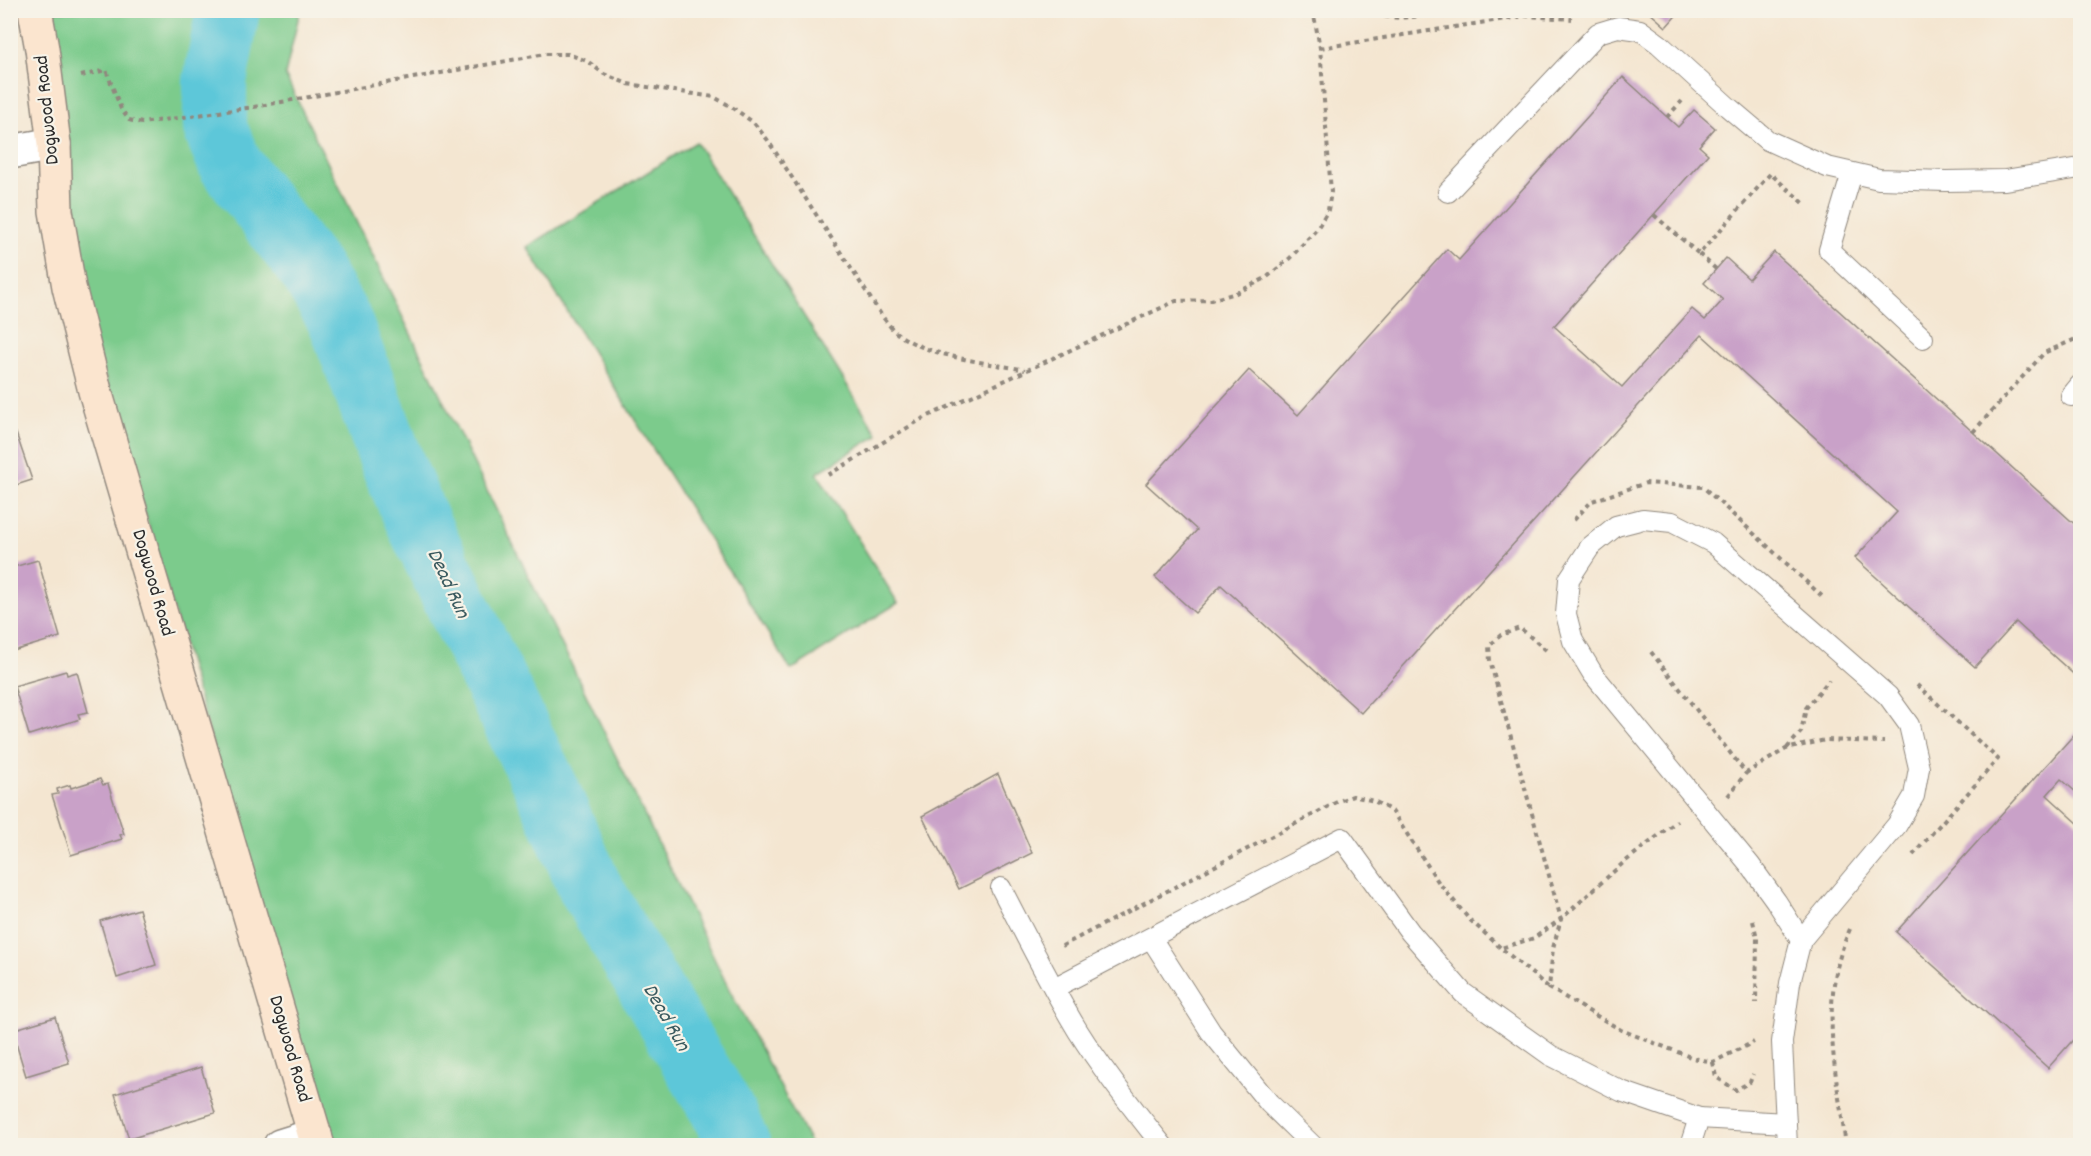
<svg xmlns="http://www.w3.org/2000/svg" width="2091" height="1156" viewBox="0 0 2091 1156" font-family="Dekko,sans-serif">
  <rect width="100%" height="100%" fill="#f7f3e8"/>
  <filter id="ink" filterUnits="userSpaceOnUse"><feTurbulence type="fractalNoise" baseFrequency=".0167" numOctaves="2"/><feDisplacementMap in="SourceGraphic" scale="12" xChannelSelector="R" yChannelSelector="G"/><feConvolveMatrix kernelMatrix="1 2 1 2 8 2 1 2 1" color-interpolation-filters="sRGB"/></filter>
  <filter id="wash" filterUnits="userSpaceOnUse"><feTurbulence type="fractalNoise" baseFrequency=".008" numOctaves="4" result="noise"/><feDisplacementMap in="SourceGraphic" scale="24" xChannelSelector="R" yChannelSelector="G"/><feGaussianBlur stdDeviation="1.35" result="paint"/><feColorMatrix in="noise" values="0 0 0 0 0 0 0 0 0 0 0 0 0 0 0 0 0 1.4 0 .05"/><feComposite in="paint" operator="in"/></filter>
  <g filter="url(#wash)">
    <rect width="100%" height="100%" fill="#f4e6d1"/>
    <g fill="#7bcb8c" stroke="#537b5c" stroke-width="1.5">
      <polygon points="46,11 300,11 285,75 729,989 811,1145 330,1145 71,261"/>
      <polygon points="696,142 878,435 817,473 898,603 791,670 527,247"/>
    </g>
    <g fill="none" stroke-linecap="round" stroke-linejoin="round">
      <polyline stroke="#5dc7d9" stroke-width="64" points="228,10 215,81 215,128 230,164 311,271 340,321 394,467 420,527 547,789 590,887 722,1110 739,1146"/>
    </g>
    <g id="blocks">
      <g fill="#c9a1c8">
        <polygon points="1647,10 1681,10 1666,27"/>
        <polygon points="1623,77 1678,127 1694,110 1715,128 1699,146 1708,154 1554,326 1622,387 1692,309 1705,320 1723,300 1704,283 1726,258 1749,279 1774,252 2080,529 2080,680 2016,622 1975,667 1855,558 1897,512 1702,335 1361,713 1221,585 1195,613 1155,577 1197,530 1146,484 1249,370 1298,415 1447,249 1459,260"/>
        <polygon points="16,433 32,480 10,487 10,435"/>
        <polygon points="38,560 60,637 10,652 10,568"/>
        <polygon points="66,671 67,675 77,672 88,712 78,714 80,719 29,735 14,686"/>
        <polygon points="2080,728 2080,789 2077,793 2061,779 2047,795 2080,825 2080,1032 2048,1068 1896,932"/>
        <polygon points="998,774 1032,853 959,889 922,816"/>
        <polygon points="100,779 103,785 108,784 124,834 120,835 122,839 71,855 52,795 58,794 57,789 70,785 71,788"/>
        <polygon points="139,909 156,965 117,978 100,921"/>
        <polygon points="55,1017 69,1063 26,1076 12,1030"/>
        <polygon points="201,1067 215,1113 129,1139 115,1094"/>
      </g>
    </g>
  </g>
  <g filter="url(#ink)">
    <use href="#blocks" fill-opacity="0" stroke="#90887e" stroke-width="1.5"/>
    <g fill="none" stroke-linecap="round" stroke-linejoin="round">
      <g stroke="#90887e" stroke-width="22">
        <g id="lane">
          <polyline points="1852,173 1829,250 1923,338"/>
          <polyline points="1448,192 1598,33 1618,27 1640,30 1659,44 1728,107 1767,140 1827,167 1879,179 1946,181 2005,180 2080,168"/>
          <polyline points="2071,396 2080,385"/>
          <path d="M1001 888C1026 936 1050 985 1078 1031 1103 1071 1133 1109 1163 1146"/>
          <polyline points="1151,938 1211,1032 1269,1103 1313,1146"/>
          <polyline points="1054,988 1342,838 1410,932 1463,993 1550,1055 1621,1091 1699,1118"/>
          <polyline points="1690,1146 1699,1118 1786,1123"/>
          <polyline points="1787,1146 1782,1042 1790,983 1801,940 1897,825 1914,796 1919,768 1909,725 1888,696 1713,543 1672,522 1643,519 1616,526 1590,547 1569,579 1566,614 1573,641 1593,674 1750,865 1776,901 1801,940"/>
        </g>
      </g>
      <g stroke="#90887e" stroke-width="36">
        <g id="street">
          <polyline points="10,152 54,144"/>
          <polyline points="280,1146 315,1135"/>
        </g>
      </g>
      <g stroke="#90887e" stroke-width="36">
        <polyline id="secondary" points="35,10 42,49 54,144 56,211 69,287 95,391 318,1146"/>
      </g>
      <g stroke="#90887e" stroke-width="4" stroke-dasharray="4.5 4.5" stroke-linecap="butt">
        <path d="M1368 10C1392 25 1428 14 1455 10"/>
        <polyline points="1320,48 1525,16 1572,19"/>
        <path d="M81 76 106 70 121 109 129 120 142 123 254 107 545 54H568L587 61 604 74 628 84 714 97 732 107 754 123 767 139 882 316C887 322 892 330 898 334 931 358 986 362 1025 370"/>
        <polyline points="1667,117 1682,101"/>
        <polyline points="1773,176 1806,205"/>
        <polyline points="1654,215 1699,254 1770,174"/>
        <polyline points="1699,254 1716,269"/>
        <polyline points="1973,432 2044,353 2080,337"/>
        <polyline points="828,475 922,419 1176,301 1211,300 1236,293 1266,278 1290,258 1317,229 1328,210 1331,192 1320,48 1313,10"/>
        <polyline points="1574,520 1592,501 1646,483 1703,487 1824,598"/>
        <polyline points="1546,650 1520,628 1501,635 1489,646 1490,661 1561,919 1553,948 1549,988 1621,1030 1693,1058 1713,1062 1754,1042"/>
        <polyline points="1651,652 1746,773 1786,749 1825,740 1884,742"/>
        <polyline points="1787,748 1801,732 1806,708 1829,680"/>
        <polyline points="1728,796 1746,773"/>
        <polyline points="1913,855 1998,759 1917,685"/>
        <polyline points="1753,921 1757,938 1756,1003"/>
        <polyline points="1062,946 1339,801 1353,796 1374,801 1392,811 1439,883 1469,919 1501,948"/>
        <polyline points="1548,987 1501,948 1534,938 1561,919 1622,864 1677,821"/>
        <polyline points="1713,1062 1716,1077 1736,1090 1750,1082 1753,1074"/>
        <path d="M1846 1146C1836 1070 1817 999 1851 927"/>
      </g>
      <use href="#lane" stroke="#fff" stroke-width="20"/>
      <use href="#street" stroke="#fff" stroke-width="33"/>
      <use href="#secondary" stroke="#fbe5cf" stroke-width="33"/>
    </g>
  </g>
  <g text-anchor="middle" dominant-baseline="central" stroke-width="4.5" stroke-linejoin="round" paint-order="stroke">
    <g font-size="20" fill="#2b2b2b" stroke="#f7f3e8">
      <text transform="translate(48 110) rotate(-96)">Dogwood Road</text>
      <text transform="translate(152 583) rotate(74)">Dogwood Road</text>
      <text transform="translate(289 1049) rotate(74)">Dogwood Road</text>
    </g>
    <g font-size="21" font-style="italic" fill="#3a5a5f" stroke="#f7f3e8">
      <text transform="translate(447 584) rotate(65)">Dead Run</text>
      <text transform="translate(665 1018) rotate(60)">Dead Run</text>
    </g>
  </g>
  <rect width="2091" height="1156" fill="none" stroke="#f7f3e8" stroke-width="36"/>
</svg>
